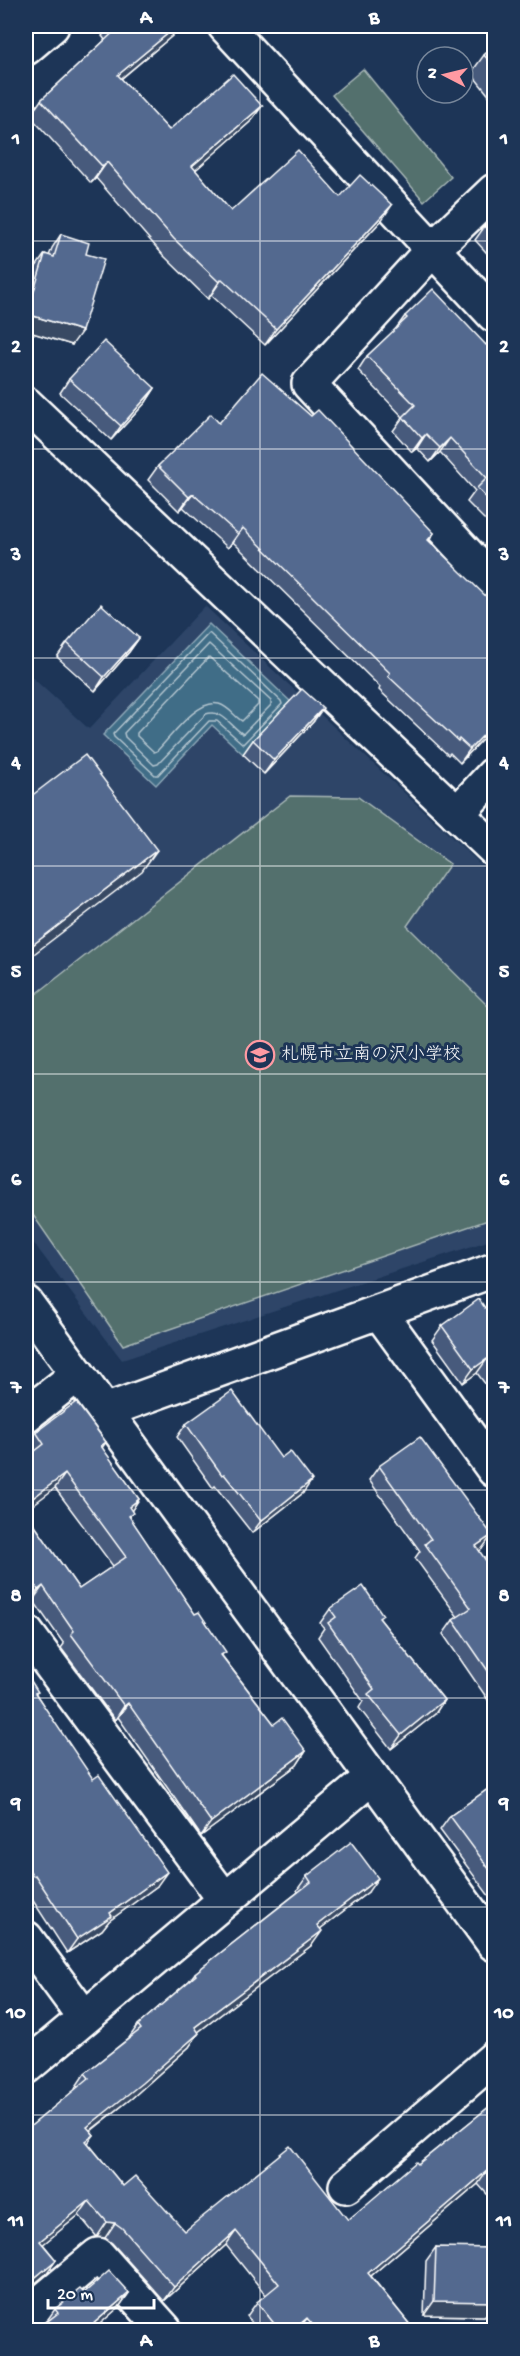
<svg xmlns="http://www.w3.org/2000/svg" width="520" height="2356" viewBox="0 0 520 2356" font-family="'Gochi Hand','Klee One',sans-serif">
  <rect width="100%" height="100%" fill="#1d3557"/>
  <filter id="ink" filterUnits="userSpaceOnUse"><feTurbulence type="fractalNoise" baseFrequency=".0167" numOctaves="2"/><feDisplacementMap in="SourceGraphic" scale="12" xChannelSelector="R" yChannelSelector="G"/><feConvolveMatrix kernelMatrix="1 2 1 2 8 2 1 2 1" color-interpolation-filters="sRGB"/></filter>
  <g filter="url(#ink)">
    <polygon fill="#2d4568" points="205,606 494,877 494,1239 122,1360 26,1233 26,672 89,729"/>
    <g fill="#526f6d" stroke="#a8b7b6" stroke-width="1.5">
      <polygon points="363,69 451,177 424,201 332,95"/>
      <polygon points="290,796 358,797 450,864 407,926 494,1012 494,1218 123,1345 26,1205 26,1002"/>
    </g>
    <polygon fill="#416d87" stroke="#8da7b7" stroke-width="1.5" points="209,624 292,703 243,754 212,725 156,785 103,735"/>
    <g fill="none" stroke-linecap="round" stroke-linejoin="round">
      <g stroke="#b3c5cf" stroke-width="1.5">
        <polygon points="209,633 281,701 282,704 243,744 217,721 209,721 158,775 155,775 114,737 113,734"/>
        <path d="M209 644 271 701V705L243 734C230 726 223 709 206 714L158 764 154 765 125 737 124 733Z"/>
        <path d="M209 657 258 701V705L242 721C234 716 229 707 219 704 198 698 171 737 157 751L154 752 137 736V733Z"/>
      </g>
      <g stroke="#fff" stroke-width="38">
        <g id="minor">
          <polyline points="225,26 494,315"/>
          <polyline points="26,48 52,26"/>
          <polyline points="494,191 433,249 309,384 494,583"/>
          <polyline points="26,404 494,849"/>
          <polyline points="457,814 494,774"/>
          <polyline points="26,1303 494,1944"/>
          <polyline points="379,1312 494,1470"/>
          <polyline points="105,1411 494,1270"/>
          <polyline points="26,1415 78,1374"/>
          <polyline points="26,1632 225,1900"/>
          <polyline points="26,1938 84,2017"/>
          <polyline points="26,2067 372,1777"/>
          <polyline points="346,2186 494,2058"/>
          <polyline points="26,2315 98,2255 165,2330"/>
        </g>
      </g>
      <use href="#minor" stroke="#1d3557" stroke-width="33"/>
    </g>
    <g fill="#475a7b" stroke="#fff" stroke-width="1.5">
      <polygon points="109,26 180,26 172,36 121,79 169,130 262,106 250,122 195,170 231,211 340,197 381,221 265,345 211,295 208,299 163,255 96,178 91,183 30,116 41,100 105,40 102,36"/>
      <polygon points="495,45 495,103 471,73 484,55"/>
      <polygon points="495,217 495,262 475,240 485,226"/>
      <polygon points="61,234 86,254 72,345 26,331 26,300 35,268 45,254 49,256 52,248"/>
      <polygon points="405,316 486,345 495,337 495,530 467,502 475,491 440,452 430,462 417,448 412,452 393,431 403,417 358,370 367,356 395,330"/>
      <polygon points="69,379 155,388 146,402 111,440 60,393"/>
      <polygon points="219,423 434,533 429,541 495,726 460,763 450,753 448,755 379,690 380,687 233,542 228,548 183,507 179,511 148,480 158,466"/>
      <polygon points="139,638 129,652 95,691 57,657 67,643"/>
      <polygon points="313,722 264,774 243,754 253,740"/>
      <polygon points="495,1301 495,1397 477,1373 463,1383 432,1340 442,1326 485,1308"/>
      <polygon points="186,1424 303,1493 252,1533 215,1486 213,1488 177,1437"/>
      <polygon points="36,1432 106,1442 102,1448 139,1499 131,1511 130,1518 223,1657 274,1724 306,1751 297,1765 201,1836 118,1717 115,1720 61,1648 64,1644 33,1600 29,1603 26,1599 26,1513 79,1589 113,1566 55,1488 26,1446"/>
      <polygon points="379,1466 482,1549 479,1551 495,1574 495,1710 443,1634 453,1620 458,1617 415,1558 420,1551 369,1480"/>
      <polygon points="330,1609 380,1619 444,1700 435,1714 391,1749 359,1708 363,1701 318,1637 324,1628 320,1623"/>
      <polygon points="26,1673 36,1694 157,1886 109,1921 102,1930 67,1953 26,1890"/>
      <polygon points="495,1784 495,1904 440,1830 450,1816"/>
      <polygon points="307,1876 368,1892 320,1929 312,1945 198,2032 189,2047 132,2098 91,2131 94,2135 88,2143 123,2186 185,2231 348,2220 495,2102 495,2203 478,2184 371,2276 415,2331 258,2331 247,2316 257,2302 266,2295 226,2245 164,2301 112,2243 105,2238 97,2237 79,2215 43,2244 56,2260 46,2274 26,2291 26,2130 76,2089 75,2088 85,2073 129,2038 138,2025 189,1981 195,1973 298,1892 297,1890"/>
      <polygon points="436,2247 484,2316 424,2315 426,2261"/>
      <polygon points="84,2293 129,2293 119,2307 94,2328 46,2322 55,2309"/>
    </g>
    <g fill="#394a64" stroke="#fff" stroke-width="1.5">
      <polygon points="177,26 180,26 172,36 106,91 118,75"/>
      <polygon points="262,106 250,122 181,183 192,166"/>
      <polygon points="107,162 96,178 91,183 103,167"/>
      <polygon points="392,205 381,221 265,345 276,329"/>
      <polygon points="222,279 211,295 208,299 219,282"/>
      <polygon points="27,314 82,331 72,345 26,331 26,316"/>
      <polygon points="155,388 146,402 111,440 121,426"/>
      <polygon points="426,434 417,448 412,452 422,438"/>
      <polygon points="450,438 440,452 430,462 440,448"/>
      <polygon points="193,494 183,507 179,511 189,497"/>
      <polygon points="243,528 233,542 228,548 238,534"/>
      <polygon points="139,638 129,652 95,691 104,677"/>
      <polygon points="323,708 313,722 264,774 274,760"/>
      <polygon points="495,723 495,726 460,763 470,749"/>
      <polygon points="157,850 142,871 26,960 26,950"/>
      <polygon points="487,1359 477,1373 463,1383 473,1369"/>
      <polygon points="65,1474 55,1488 26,1510 26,1503"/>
      <polygon points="312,1480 303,1493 252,1533 261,1521"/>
      <polygon points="139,1499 130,1513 129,1507"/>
      <polygon points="492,1535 482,1549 467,1560 476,1546"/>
      <polygon points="43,1586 33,1600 29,1603 38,1590"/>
      <polygon points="444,1700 435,1714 391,1749 401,1735"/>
      <polygon points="128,1703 118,1717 115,1720 124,1706"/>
      <polygon points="306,1751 297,1765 201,1836 211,1822"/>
      <polygon points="167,1872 157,1886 109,1921 102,1930 67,1953 77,1939 110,1913"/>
      <polygon points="378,1878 368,1892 307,1939 317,1925"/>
      <polygon points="322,1931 312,1945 185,2042 195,2027"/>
      <polygon points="199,2033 189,2047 132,2098 77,2141 87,2127"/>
      <polygon points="488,2170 478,2184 358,2287 368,2273"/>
      <polygon points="89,2201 79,2215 30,2255 40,2241"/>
      <polygon points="107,2222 115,2223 105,2238 97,2237"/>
      <polygon points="236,2231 226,2245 164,2301 174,2287"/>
      <polygon points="56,2260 46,2274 26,2291 26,2288 31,2281"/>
      <polygon points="129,2293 119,2307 92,2331 92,2325"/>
      <polygon points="434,2301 495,2301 495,2307 484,2316 424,2315"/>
      <polygon points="307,2318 298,2331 292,2331"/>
    </g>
    <g fill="#52698f" stroke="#fff" stroke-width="1.5">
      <polygon points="117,26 177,26 118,75 169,130 233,74 262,106 192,166 231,211 298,150 340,197 360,175 392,205 276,329 222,279 219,282 174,239 107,162 103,167 41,100 119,27"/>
      <polygon points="495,45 495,68 484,55"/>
      <polygon points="495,217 495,237 485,226"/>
      <polygon points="61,234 89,243 86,254 104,259 82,331 27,314 45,254 54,257"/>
      <polygon points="433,289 486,345 495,337 495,507 477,488 487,478 450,438 440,448 426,434 422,438 403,417 415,405 367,356 407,318 405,316"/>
      <polygon points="104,341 155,388 121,426 69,379"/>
      <polygon points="262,373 311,416 318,410 434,533 428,540 495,605 495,723 470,749 459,739 458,741 388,676 390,673 243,528 238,534 193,494 189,497 158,466 211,414 219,423"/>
      <polygon points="101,604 139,638 104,677 67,643"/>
      <polygon points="302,689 323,708 274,760 253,740"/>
      <polygon points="85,755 157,850 26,950 26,800"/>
      <polygon points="479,1299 485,1308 495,1301 495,1369 487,1359 473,1369 442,1326"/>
      <polygon points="232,1391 281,1458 290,1451 312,1480 261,1521 224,1474 222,1475 186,1424"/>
      <polygon points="76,1402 106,1442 101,1446 139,1499 129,1507 133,1513 129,1516 195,1614 199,1612 226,1652 221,1655 274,1724 282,1718 306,1751 211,1822 128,1703 124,1706 71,1634 74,1631 43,1586 38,1590 26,1570 26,1513 79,1589 126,1557 65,1474 26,1503 26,1458 44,1444 36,1432"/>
      <polygon points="420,1437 492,1535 476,1546 495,1574 495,1681 453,1620 471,1608 425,1544 431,1539 379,1466"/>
      <polygon points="363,1586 383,1615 379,1618 444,1700 401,1735 368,1694 374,1689 328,1623 336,1617 330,1609"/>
      <polygon points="26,1673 38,1692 35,1693 93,1779 99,1775 167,1872 110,1913 112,1916 77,1939 35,1875 33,1876 26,1865"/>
      <polygon points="495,1784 495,1877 450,1816"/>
      <polygon points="351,1842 378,1878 317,1925 322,1931 195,2027 199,2033 142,2083 87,2127 94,2135 86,2141 123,2186 135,2176 185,2231 290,2146 348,2220 416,2162 418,2164 495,2102 495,2177 488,2170 368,2273 415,2331 318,2331 307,2318 292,2331 280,2331 257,2302 279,2284 236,2231 174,2287 122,2228 115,2223 107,2222 89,2201 40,2241 56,2260 31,2281 26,2274 26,2130 89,2078 85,2073 141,2029 138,2025 196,1975 195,1973 311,1882 307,1876"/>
      <polygon points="436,2247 495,2248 495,2301 494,2302 434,2301"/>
      <polygon points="109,2271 129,2293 92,2325 96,2331 35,2331 58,2313 55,2309 80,2289 84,2293"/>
    </g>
  </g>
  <path fill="none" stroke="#fff" stroke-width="1.5" stroke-opacity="0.55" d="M260 26V2330M26 241H494M26 449H494M26 658H494M26 866H494M26 1074H494M26 1282H494M26 1490H494M26 1698H494M26 1907H494M26 2115H494"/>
  <defs>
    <g id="school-ring" transform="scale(1.5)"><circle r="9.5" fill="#1d3557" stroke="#ff9aa2" stroke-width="1.5"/><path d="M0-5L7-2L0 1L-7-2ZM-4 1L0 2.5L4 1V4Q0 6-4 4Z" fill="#ff9aa2"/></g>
  </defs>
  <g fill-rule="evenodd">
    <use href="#school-ring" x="260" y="1055"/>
  </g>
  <g text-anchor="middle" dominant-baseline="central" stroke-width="6" stroke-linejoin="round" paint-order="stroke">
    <g font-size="18" fill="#fff" stroke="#1d3557" text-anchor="start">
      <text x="281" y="1055">札幌市立南の沢小学校</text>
    </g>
  </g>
  <rect width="520" height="2356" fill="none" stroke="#1d3557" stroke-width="66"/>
  <g transform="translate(445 75) rotate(277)"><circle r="28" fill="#1d3557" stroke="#77869a" stroke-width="1.5"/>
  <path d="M0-4.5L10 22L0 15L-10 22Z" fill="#ff9aa2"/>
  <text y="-9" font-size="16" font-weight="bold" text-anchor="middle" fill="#ffffff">N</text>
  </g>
  <path d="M48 2299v9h106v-9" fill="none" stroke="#ffffff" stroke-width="3"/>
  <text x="57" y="2299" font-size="18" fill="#ffffff" stroke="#1d3557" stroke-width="4.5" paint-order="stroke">20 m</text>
  <rect x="33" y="33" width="454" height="2290" fill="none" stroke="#fff" stroke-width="2"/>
  <g font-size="20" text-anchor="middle" font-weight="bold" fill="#fff">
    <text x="146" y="23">A</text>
    <text x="374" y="23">B</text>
    <text x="16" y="144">1</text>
    <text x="504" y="144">1</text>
    <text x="16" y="352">2</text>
    <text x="504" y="352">2</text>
    <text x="16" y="560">3</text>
    <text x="504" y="560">3</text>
    <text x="16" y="768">4</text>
    <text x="504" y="768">4</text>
    <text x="16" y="977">5</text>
    <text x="504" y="977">5</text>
    <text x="16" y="1185">6</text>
    <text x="504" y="1185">6</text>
    <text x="16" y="1393">7</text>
    <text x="504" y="1393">7</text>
    <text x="16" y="1601">8</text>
    <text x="504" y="1601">8</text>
    <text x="16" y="1809">9</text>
    <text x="504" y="1809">9</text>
    <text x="16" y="2018">10</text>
    <text x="504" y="2018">10</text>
    <text x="16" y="2226">11</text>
    <text x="504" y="2226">11</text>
    <text x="146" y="2346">A</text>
    <text x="374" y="2346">B</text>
  </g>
</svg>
